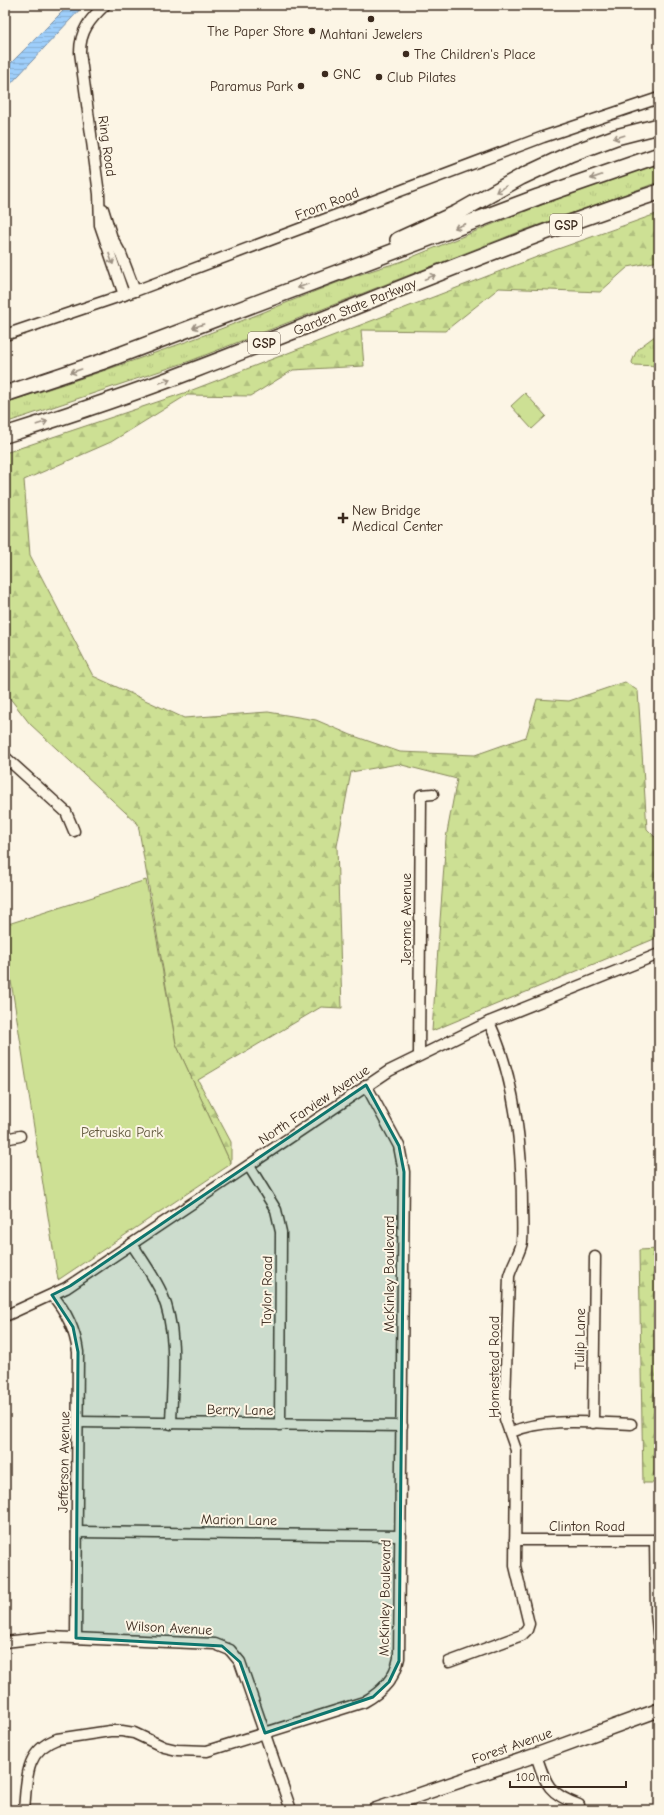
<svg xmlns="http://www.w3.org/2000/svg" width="664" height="1815" viewBox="0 0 664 1815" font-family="'Comic Neue',sans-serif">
  <defs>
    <pattern id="grass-tufts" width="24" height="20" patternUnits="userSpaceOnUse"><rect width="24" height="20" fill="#cde094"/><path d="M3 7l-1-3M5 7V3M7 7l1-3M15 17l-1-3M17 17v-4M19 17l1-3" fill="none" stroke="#b1c07f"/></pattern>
    <pattern id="forest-firs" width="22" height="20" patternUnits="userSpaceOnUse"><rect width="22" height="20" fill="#cde094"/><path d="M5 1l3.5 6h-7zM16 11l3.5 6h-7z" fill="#b1c07f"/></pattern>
    <pattern id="water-rules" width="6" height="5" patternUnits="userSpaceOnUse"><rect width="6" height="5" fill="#9ecefa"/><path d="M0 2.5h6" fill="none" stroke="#89b1d6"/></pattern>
  </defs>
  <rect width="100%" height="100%" fill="#fcf5e5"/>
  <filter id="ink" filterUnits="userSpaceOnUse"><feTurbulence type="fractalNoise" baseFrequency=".025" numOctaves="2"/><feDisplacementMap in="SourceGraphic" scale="8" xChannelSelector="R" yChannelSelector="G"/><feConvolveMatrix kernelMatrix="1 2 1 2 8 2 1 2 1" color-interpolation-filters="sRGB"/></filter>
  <g filter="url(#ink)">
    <g fill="url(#grass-tufts)" stroke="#848559">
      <path d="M659 164V182L519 232 190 361 5 423V403C90 376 176 347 259 314 306 295 352 275 400 262 486 227 571 191 659 164Z"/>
      <polygon points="659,333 659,366 633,365 632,362 636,352 640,347"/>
    </g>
    <g fill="url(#forest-firs)" stroke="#848559">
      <polygon points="659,213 659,261 628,267 600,292 499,288 445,331 361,330 364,366 293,370 251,396 187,395 111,442 24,480 30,555 93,676 184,718 268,712 316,720 351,735 400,752 475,755 526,737 537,699 569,701 625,682 638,691 647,829 659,841 659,937 432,1031 446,838 457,779 398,764 351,772 337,846 342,1008 321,1007 198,1080 231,1142 231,1164 176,1044 138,824 30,724 5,692 5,453 187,392 555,250"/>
      <polygon points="659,1249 659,1483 643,1483 639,1250"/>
    </g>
    <g fill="#cde094" stroke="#848559">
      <polygon points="525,393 546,416 532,429 511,406"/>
      <polygon points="146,880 176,1044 231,1164 58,1280 5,943 5,925"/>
    </g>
    <polygon fill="url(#water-rules)" stroke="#768ca2" points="69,5 84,5 5,90 5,69"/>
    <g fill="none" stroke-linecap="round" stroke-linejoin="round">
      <g stroke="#3b2a1e" stroke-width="13">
        <g id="minor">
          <path d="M105 5C90 19 80 31 80 52L99 194 100 225 124 295"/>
          <polyline points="103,209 112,238 121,254 135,291"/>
          <polyline points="5,335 135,291 543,137 659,98"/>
          <polyline points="5,757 66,812 74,831"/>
          <polyline points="419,1055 421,795 433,794"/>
          <polyline points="5,1139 20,1136"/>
          <polyline points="249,1166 276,1210 281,1232 280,1425"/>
          <path d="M132 1244C142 1260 154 1276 162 1294 179 1334 172 1381 171 1424"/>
          <path d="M52 1295C67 1312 75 1329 78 1352L76 1638"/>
          <polyline points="5,1316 66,1288 389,1071 489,1022 659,954"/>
          <polyline points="78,1422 402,1426"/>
          <polyline points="593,1423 595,1257"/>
          <path d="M511 1432C548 1417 592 1423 631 1424"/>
          <polyline points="77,1532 401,1536"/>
          <polyline points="515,1540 659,1540"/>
          <polyline points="655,1540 656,1611 659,1643"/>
          <polyline points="5,1642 49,1637 215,1644 230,1650 240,1662 291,1810"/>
          <path d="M449 1662 522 1635 527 1630 529 1624 515 1566 516 1450 505 1419V1403L509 1276C512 1265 521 1251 522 1242 523 1230 522 1217 522 1205 522 1143 515 1078 489 1022"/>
          <path d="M536 1755C546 1785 548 1793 579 1805"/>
          <path d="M24 1810C27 1780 24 1751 57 1739L110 1731H122L134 1733 164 1747 177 1750 207 1751 364 1702C382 1692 395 1679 399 1658L404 1172 399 1146 366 1085"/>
        </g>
      </g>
      <g stroke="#3b2a1e" stroke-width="16">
        <polyline id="major" points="375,1810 536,1755 659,1710"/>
      </g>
      <g stroke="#3b2a1e" stroke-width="18">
        <g id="highway">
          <polyline points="398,240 457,213 521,177 570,154 616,137 659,126"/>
          <polyline points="5,394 101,362 538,197 659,155"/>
          <path d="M5 435C69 415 132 394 194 370 349 311 501 244 659 192"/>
        </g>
      </g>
      <use href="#minor" stroke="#fcf5e5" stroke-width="10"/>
      <use href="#major" stroke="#fcf5e5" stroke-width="13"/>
      <use href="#highway" stroke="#fcf5e5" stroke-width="15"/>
    </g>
    <defs><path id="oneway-shaft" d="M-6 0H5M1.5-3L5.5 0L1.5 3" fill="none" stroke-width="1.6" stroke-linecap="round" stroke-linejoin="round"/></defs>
    <g stroke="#9c9082">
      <use href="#oneway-shaft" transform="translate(619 137) rotate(163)"/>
      <use href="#oneway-shaft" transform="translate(596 177) rotate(161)"/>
      <use href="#oneway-shaft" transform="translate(501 189) rotate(150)"/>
      <use href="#oneway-shaft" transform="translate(460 226) rotate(159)"/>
      <use href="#oneway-shaft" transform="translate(111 259) rotate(70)"/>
      <use href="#oneway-shaft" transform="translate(430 277) rotate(-22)"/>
      <use href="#oneway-shaft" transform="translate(303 286) rotate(159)"/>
      <use href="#oneway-shaft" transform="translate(198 326) rotate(160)"/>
      <use href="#oneway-shaft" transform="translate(76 371) rotate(161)"/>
      <use href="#oneway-shaft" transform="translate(165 381) rotate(-20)"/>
      <use href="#oneway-shaft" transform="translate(42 423) rotate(-18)"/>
    </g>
  </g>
  <path fill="#0f766e" fill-opacity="0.2" stroke="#0f766e" stroke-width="3" stroke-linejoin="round" d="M366 1085 399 1146 404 1172 399 1661 389 1682 373 1697 265 1733 240 1662 222 1646 76 1638 78 1352 73 1327 52 1295 70 1286Z"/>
  <g fill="#3b2a1e" stroke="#fcf5e5" stroke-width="1.5">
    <circle cx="371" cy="19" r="4"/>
    <circle cx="312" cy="31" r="4"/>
    <circle cx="406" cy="54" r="4"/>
    <circle cx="325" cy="74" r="4"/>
    <circle cx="379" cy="77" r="4"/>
    <circle cx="301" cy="86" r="4"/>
    <path d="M341 512h4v4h4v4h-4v4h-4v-4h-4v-4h4z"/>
  </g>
  <g text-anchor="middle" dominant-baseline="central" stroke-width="4" stroke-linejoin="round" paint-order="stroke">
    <g fill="#fcf5e5" stroke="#75675a" stroke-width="1">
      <rect x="550" y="214" width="32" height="22" rx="3"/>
      <rect x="248" y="332" width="32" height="22" rx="3"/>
    </g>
    <g font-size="13" font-weight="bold" fill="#3b2a1e">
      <text x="566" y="225">GSP</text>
      <text x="264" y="343">GSP</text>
    </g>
    <g font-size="14" fill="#3b2a1e" stroke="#fcf5e5" text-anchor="start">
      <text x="304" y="31" text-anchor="end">The Paper Store</text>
      <text x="371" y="34" text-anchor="middle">Mahtani Jewelers</text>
      <text x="414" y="54">The Children's Place</text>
      <text x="333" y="74">GNC</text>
      <text x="387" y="77">Club Pilates</text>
      <text x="293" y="86" text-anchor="end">Paramus Park</text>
      <text x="352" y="510">New Bridge<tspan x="352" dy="16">Medical Center</tspan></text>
    </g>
    <g font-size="14" fill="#3b2a1e" stroke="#fcf5e5">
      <text transform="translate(107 146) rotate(82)">Ring Road</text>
      <text transform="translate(327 204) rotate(-21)">From Road</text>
      <text transform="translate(355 307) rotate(-22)">Garden State Parkway</text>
      <text transform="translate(406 919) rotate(-90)">Jerome Avenue</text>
      <text transform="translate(314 1105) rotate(-34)">North Farview Avenue</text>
      <text transform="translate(389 1274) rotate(-90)">McKinley Boulevard</text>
      <text transform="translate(267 1291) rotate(-89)">Taylor Road</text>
      <text transform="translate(580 1339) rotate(-89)">Tulip Lane</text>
      <text transform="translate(494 1367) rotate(-90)">Homestead Road</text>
      <text transform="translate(240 1410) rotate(1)">Berry Lane</text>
      <text transform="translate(64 1462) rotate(-89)">Jefferson Avenue</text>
      <text transform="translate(239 1520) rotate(1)">Marion Lane</text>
      <text x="587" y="1526">Clinton Road</text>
      <text transform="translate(385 1598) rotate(-89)">McKinley Boulevard</text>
      <text transform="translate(169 1628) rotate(3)">Wilson Avenue</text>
      <text transform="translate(512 1746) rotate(-19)">Forest Avenue</text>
    </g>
    <g font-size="14" fill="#60583c" stroke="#fcf5e5">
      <text x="122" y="1132">Petruska Park</text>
    </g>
  </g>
  <rect width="664" height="1815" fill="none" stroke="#fcf5e5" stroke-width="20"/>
  <rect x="10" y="10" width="644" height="1795" fill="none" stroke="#3b2a1e" stroke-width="1.5" filter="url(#ink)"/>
  <path d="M510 1781v6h116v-6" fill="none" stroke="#3b2a1e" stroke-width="2"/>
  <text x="516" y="1781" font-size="12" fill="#3b2a1e" stroke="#fcf5e5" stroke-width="3" paint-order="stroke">100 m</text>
</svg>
